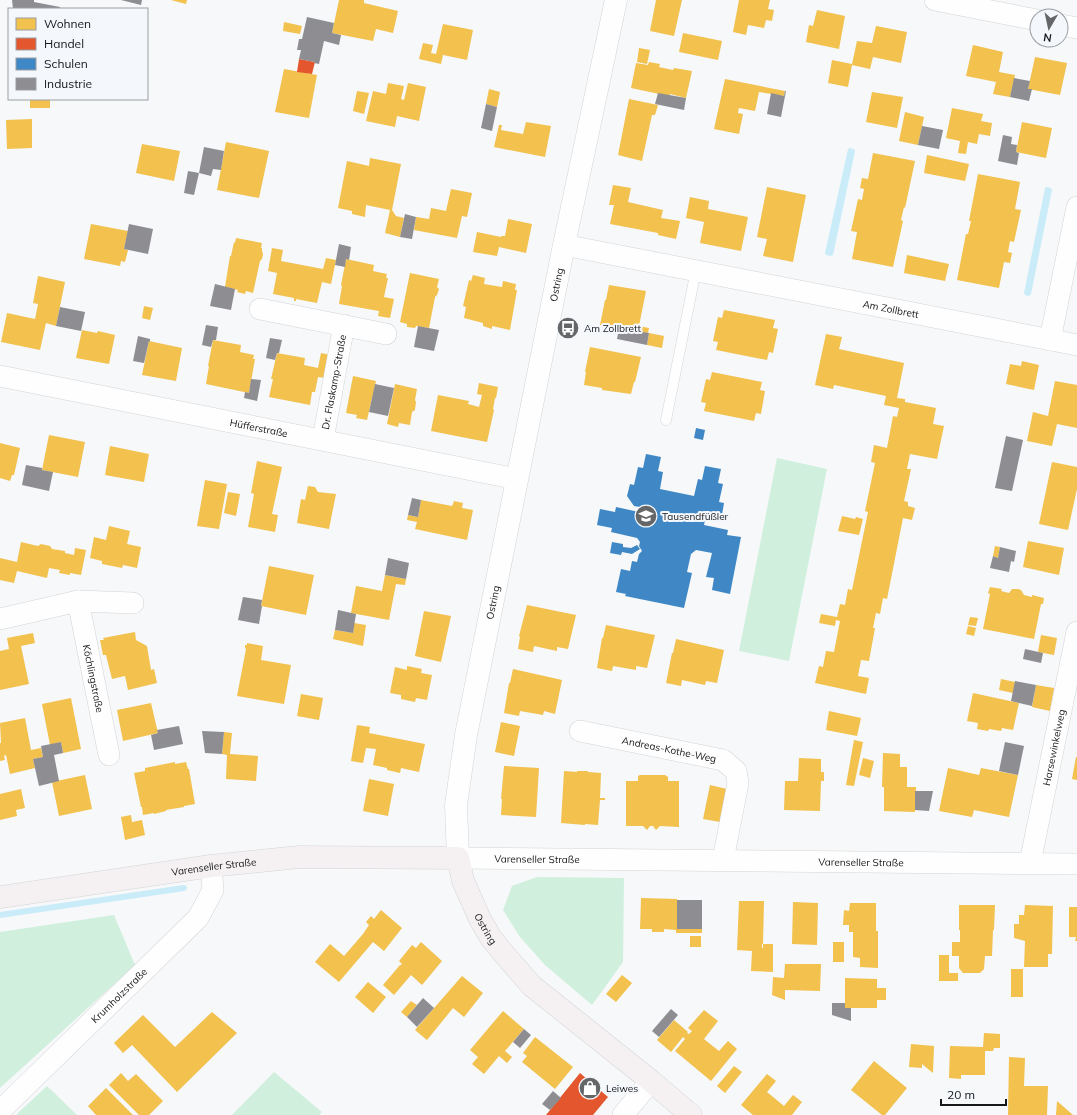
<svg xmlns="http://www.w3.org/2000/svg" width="1077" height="1115" viewBox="0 0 1077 1115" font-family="Mulish,sans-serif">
  <rect width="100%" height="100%" fill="#f6f8fa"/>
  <g fill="#d0f0dd">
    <polygon points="777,458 827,469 789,661 739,651"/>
    <polygon points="537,877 624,878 623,962 592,1005 545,965 520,937 503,910 512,886"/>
    <polygon points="114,915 135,965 0,1088 0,932"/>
    <polygon points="274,1072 322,1112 319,1115 232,1115"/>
    <polygon points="47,1086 77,1115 17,1115 17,1114"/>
  </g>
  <g fill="#caecf9">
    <polygon points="849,148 854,149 855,151 833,255 831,256 826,255 825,253 848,149"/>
    <polygon points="1047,187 1051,188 1052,190 1031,294 1029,296 1025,295 1024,293 1045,188"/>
  </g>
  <g fill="#f2c14e">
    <polygon points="171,0 187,0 186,4"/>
    <polygon points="339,0 364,0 364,3 398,11 393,33 376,29 373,41 332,33"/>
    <polygon points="656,0 682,0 674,36 650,31"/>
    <polygon points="739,0 770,0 768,9 774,10 772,21 766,20 764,28 748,25 746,35 733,32"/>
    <polygon points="817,10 845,16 839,49 806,42 809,25 813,26"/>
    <polygon points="284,22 302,26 300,34 283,31"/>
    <polygon points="443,24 473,30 467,60 443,55 441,64 419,59 423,43 433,45 431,53 436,54"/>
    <polygon points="876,26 907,32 901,63 873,57 870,69 852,65 848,87 828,83 832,60 852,64 857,41 872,43"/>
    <polygon points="683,33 722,41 718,60 679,52"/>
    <polygon points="973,45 1003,52 999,72 1015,75 1010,97 993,94 996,82 966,76"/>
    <polygon points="639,48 650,50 647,64 637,62"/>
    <polygon points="1035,57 1067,63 1060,95 1028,89"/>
    <polygon points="649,62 660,64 659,67 673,70 674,68 692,71 686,98 670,94 669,96 631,88 636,63 648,65"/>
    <polygon points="284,69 317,75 309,118 275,112"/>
    <polygon points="725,79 785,91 784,96 759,92 755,111 739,108 738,113 743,114 739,134 714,129"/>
    <polygon points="388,83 404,86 401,99 404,100 408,83 426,87 419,121 397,116 395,127 366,121 373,91 386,94"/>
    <polygon points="489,89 500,92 497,107 486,104"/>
    <polygon points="357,91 369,93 364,114 353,111"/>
    <polygon points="872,92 903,97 897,128 866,122"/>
    <rect x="30" y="99" width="20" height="9"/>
    <polygon points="629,99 658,105 655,115 652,115 642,161 618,155"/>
    <polygon points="952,108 983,114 981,121 992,123 990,136 979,134 977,144 968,142 966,154 958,153 960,141 946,138"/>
    <polygon points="905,112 924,117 918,145 899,141"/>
    <polygon points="32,119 32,148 7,149 6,120"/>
    <polygon points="526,122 551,126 545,157 494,147 499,125 502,125 501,130 523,134"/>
    <polygon points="1022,122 1052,128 1046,158 1016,152"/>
    <polygon points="226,142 269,151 259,198 217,190"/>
    <polygon points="142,144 180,151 174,181 136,173"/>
    <polygon points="873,153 915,161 905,208 904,207 901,220 903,221 893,267 852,259 857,232 851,231 858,199 862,200 864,189 860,188 862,178 868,179"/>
    <polygon points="927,155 969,164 965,181 924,173"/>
    <polygon points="370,158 401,164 392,210 396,216 404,218 400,237 385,233 390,210 366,205 365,217 352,214 352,211 338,208 347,161 369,166"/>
    <polygon points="978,174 1020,182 1015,209 1021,210 1014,242 1010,241 1008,252 1012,253 1010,263 1004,262 999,288 957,280 966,234 968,234 971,221 969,221"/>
    <polygon points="613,185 631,188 628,202 663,210 661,218 680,221 676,239 658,235 658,233 610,224 614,205 609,205"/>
    <polygon points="767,187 806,195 793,262 763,256 767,239 757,237"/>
    <polygon points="451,189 472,193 467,217 462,216 457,238 414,230 416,217 429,219 431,208 446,211"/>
    <polygon points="690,197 709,201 708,209 748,217 741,251 700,243 704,222 686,218"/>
    <polygon points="508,219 532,224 526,253 499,247 497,256 473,252 477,232 501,237 501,236 505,236"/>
    <polygon points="91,224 128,231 124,249 128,250 125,262 121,261 120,266 84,259"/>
    <polygon points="236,238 262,243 261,248 262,248 262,251 263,254 262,259 260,261 253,293 246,291 245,294 237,292 238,290 225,287 230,256 231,256 234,242 235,243"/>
    <polygon points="272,248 283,250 281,261 323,269 326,258 336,260 331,284 322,282 317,303 296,299 296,301 294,301 294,298 273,294 277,273 268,271"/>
    <polygon points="907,255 949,264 945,281 904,273"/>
    <polygon points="346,259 374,265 373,271 387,274 386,278 388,278 384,297 394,299 390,318 378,316 379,311 339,304 342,286 341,285"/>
    <polygon points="410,273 439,279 437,287 439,289 437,295 435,297 429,328 416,326 415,328 407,327 407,324 400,322"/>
    <polygon points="473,275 485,278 484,284 502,287 503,281 516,284 515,290 517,290 510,330 492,326 492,329 483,326 483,323 464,318 466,307 463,306 469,280 471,281"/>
    <polygon points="38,276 65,282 56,326 46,323 40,350 1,342 7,313 35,319 38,304 33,303"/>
    <polygon points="609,285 646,291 639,326 649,328 648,333 600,325 605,300 606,300"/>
    <polygon points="144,306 153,308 150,320 142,318"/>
    <polygon points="724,310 775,320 773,328 778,329 773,353 769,352 767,360 716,350 718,342 713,341 718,317 722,318"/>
    <polygon points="82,330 97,333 98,331 115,335 109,364 76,358"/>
    <polygon points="649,333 664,336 662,348 647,345"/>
    <polygon points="826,334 842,337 839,349 904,363 897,398 905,399 905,402 936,408 933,424 944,426 937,459 910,454 907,469 911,469 904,501 908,502 908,506 915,508 912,520 903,518 887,599 883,598 880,614 876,613 873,628 875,628 869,661 861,660 858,676 869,678 866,694 815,683 819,666 823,667 826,651 834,652 840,621 836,620 835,626 819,623 821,614 837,617 840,604 845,605 848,589 852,590 868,512 865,511 875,463 871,462 874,445 887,448 893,416 897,417 899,408 884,405 886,396 834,385 833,389 815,385"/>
    <polygon points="213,340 241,345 240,352 254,355 253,359 255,359 249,393 206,384 209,366 208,366"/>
    <polygon points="149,341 182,348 176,381 142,375"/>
    <polygon points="590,347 641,357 635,382 634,382 631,394 602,390 602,388 584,385 586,372 585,372"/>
    <polygon points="277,353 305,358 304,365 318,368 321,353 330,355 326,378 318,377 315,392 312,392 310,405 269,397 273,379 271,379"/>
    <polygon points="1022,361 1039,365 1034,390 1006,384 1010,364 1021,366"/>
    <polygon points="712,372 762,382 760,390 765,391 761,414 756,413 754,421 704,411 706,403 701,402 706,379 710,380"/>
    <polygon points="353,376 376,381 367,420 356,418 357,415 346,413"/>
    <polygon points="1055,381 1077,385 1077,428 1057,424 1052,446 1027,441 1033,412 1048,416"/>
    <polygon points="479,383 498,387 496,398 495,398 493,409 494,410 487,442 431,431 438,395 469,401 468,404 479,407 482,395 477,394"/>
    <polygon points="395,384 417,389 415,400 416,402 415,410 412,412 410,425 399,423 398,427 387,424"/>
    <polygon points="49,435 85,442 78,477 42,470"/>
    <polygon points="0,443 20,448 14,475 12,475 10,481 0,478"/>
    <polygon points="110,446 149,454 144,482 105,475"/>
    <polygon points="257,461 282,467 272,514 278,515 275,532 248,527 254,494 251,493"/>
    <polygon points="1052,462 1077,467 1077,489 1068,530 1039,524"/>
    <polygon points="205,480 227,484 219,529 197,526"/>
    <polygon points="308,486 315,487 318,492 336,494 329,529 297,523 301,499 305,500"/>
    <polygon points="228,492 240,494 236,516 224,513"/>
    <polygon points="421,500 452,506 454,501 463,503 462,508 473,510 467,540 415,529 417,522 407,520 408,515 418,517"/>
    <polygon points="842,516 855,519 856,517 863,519 859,535 838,531"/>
    <polygon points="109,526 130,531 127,544 141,547 137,568 123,565 122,568 102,564 102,561 90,558 94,537 106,540"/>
    <polygon points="1028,541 1064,548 1059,575 1023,567"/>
    <polygon points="21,542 38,546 41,544 50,546 52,549 65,551 65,553 74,555 75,548 86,550 81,575 70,573 70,575 59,573 60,570 49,568 47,578 17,571 14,583 0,580 0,558 17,562"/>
    <polygon points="995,546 1000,547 998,558 993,556"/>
    <polygon points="269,566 314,575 306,615 261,606"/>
    <polygon points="385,575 406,579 405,585 396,584 389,620 351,613 356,586 382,591"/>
    <polygon points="990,587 1002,589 1001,591 1009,593 1012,589 1018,589 1021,590 1024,595 1032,597 1032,595 1044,598 1043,604 1041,604 1034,639 983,629 990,594 988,593"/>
    <polygon points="527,605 576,615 568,649 557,647 557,651 534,646 533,652 518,649 520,637 519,636"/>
    <polygon points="424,611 451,616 441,662 415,656"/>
    <polygon points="970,617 978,618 976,626 968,625"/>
    <polygon points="354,623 366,625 363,646 333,639 335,630 353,633"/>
    <polygon points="606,625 655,635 647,668 636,666 636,670 613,666 612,671 597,668 602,638 603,638"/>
    <polygon points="968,626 976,628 974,636 966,634"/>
    <polygon points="135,632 136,640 147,646 151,670 154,669 157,683 128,690 125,676 112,679 106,655 103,655 100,640 104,640 103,638"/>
    <polygon points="33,633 35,643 21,646 29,684 0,690 0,651 9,649 7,638"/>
    <polygon points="1041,635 1057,638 1054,655 1038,652"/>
    <polygon points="676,639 724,650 717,683 706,681 705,685 682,680 681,686 666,683 672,653 673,653"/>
    <polygon points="247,643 263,646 261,660 291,665 284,704 237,696 246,649 245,648 245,645 247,645"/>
    <polygon points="407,666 422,669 421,673 432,675 427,700 416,698 415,702 401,699 401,695 390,693 395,667 407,670"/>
    <polygon points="513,669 562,680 555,714 544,711 543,715 520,711 519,716 504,713 509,683 510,683"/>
    <polygon points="1001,679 1015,682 1013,693 999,690"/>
    <polygon points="1036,685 1054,688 1050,711 1032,707"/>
    <polygon points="973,693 1019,703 1013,730 1002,728 1001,731 989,729 988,731 977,729 978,723 967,721"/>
    <polygon points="301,694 323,698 319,720 297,716"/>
    <polygon points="71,698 81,749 63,753 61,742 50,745 42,704"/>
    <polygon points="151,703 158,733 123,741 117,710"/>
    <polygon points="829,711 861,718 857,736 826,730"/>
    <polygon points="25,718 31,750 41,748 43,757 33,759 35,768 10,774 6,755 4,756 5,760 0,761 0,743 1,743 0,723"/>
    <polygon points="501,722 520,726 514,756 495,752"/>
    <polygon points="357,725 370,727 369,733 425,744 419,772 401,768 400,773 387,770 387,768 373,765 376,749 366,748 363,763 351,761"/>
    <polygon points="224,732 232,733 230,754 258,756 256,781 226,779 227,755 222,754"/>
    <polygon points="854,740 863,742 854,786 846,785"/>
    <polygon points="883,753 900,754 900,767 907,767 907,787 916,787 915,812 884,811 884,787 882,787"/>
    <polygon points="1076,757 1077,757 1077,780 1072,779"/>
    <polygon points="799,758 821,759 821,772 824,772 824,781 821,781 820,811 784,810 785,781 798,781"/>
    <polygon points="863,758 874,761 870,778 859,775"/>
    <polygon points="175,762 175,764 186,762 188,769 189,769 195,804 184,806 184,807 166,810 166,811 154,814 154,813 143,815 142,807 141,807 134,773 145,771 145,768"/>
    <polygon points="504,766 539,768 536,817 501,815 502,799 501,799"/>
    <polygon points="948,768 979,775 981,768 1018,775 1009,817 974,810 972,817 939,811"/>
    <polygon points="564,771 577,772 577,771 588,771 588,772 601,773 600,798 605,798 605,800 600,800 598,825 585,824 585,825 561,823"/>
    <polygon points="85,775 92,809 59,816 52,782"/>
    <polygon points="640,775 665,775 668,777 668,781 679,781 679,827 660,826 656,830 653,826 650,826 647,830 643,826 626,826 626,781 638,781 638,776"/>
    <polygon points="369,779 394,784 388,816 363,811"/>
    <polygon points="710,785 727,789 720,822 703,819"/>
    <polygon points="21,789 25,808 16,810 17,816 0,820 0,794"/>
    <polygon points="131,815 132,822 142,820 145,835 125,840 121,817"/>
    <polygon points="641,898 677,899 677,929 702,929 702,933 676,933 676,930 664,929 664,932 652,932 652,929 640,929"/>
    <polygon points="739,901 764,901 763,944 762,944 762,948 763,948 763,944 773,944 773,972 751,971 752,951 737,950"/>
    <polygon points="793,902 818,903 817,945 792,944"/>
    <polygon points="850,903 876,903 876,931 878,931 878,968 860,967 860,958 853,957 853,932 849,932 849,925 843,925 844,910 849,911"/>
    <polygon points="959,905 995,905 994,930 993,930 992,956 985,956 984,969 980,973 963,973 959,968 959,956 952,956 952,942 960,942 960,930 959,930"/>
    <polygon points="1025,905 1053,906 1052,954 1048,954 1048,967 1024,967 1025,941 1014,938 1014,924 1019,924 1019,915 1024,915"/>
    <polygon points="1069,907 1077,907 1077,941 1075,941 1076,937 1069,937"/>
    <polygon points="381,910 402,928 384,951 373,942 339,982 315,962 330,944 344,956 363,934 369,925 366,922 371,916 374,919"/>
    <rect x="690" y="936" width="11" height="11"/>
    <polygon points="421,942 442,961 422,985 411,975 394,995 383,985 400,965 401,965 402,964 399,961 412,945 416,948"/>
    <rect x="833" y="942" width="11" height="20"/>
    <polygon points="939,955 949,955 949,973 958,973 958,981 939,981"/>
    <polygon points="785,964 821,964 820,991 785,990 785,1000 772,995 773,977 784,978"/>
    <rect x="1011" y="969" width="12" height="28"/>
    <polygon points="622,975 632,983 616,1002 606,994"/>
    <polygon points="462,976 483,993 464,1017 453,1008 427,1040 415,1030"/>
    <polygon points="845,978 877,979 877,988 886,988 886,1000 877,1000 877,1008 845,1008"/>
    <polygon points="368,982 386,997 373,1013 355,997"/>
    <polygon points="411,1001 417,1005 407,1017 401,1012"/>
    <polygon points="704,1010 718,1021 704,1039 719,1051 728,1041 737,1049 711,1081 675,1051 685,1039 683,1037 671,1052 657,1040 674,1020 688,1032 687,1033 689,1034 692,1031 688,1028"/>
    <polygon points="503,1011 524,1029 505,1051 512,1057 507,1063 499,1056 484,1074 472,1064 478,1057 470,1050"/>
    <polygon points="212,1012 237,1033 177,1092 132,1045 123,1053 114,1043 143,1015 175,1047"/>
    <polygon points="984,1033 1000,1034 1000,1048 994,1048 993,1051 985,1051 985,1075 961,1075 961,1079 949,1078 950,1046 983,1047"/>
    <polygon points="535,1037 573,1067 555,1089 522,1062 527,1056 523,1053"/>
    <polygon points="911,1044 934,1046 933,1073 922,1064 922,1068 909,1067"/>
    <polygon points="1009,1057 1025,1058 1024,1086 1048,1086 1047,1115 1008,1115"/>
    <polygon points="874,1061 907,1088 885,1115 882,1115 851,1090"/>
    <polygon points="734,1066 742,1072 725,1093 717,1086"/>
    <polygon points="121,1073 128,1081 136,1074 163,1101 149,1115 139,1115 109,1085"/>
    <polygon points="767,1074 776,1081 767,1092 784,1106 793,1095 802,1102 792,1115 753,1115 741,1105"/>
    <polygon points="106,1088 133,1115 96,1115 88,1106"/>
    <polygon points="1057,1101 1073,1115 1056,1115"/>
  </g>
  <g fill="#e4572e">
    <polygon points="299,59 315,62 312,74 297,72"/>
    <polygon points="580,1073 608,1097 593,1115 546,1115"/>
  </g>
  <g fill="#3f88c5">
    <polygon points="696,428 705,430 703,440 694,438"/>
    <polygon points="646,454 661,457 658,471 663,472 660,489 694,496 698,479 702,480 705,466 721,469 718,483 723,484 719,502 724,503 722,515 711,521 705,520 704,525 728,530 727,535 741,537 730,594 712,590 714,578 706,577 712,553 696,550 691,554 687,572 692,573 684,608 625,596 626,594 616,592 621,569 630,571 632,561 637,562 639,554 642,551 639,546 640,542 637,538 611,532 612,528 597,525 600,509 615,512 616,507 639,512 640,507 634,506 627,496 630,484 634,485 638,467 643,468"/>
    <polygon points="612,542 623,544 623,547 631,548 637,545 640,549 632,554 622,552 621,555 610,553"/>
  </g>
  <g fill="#8d8d92">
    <polygon points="12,0 34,0 34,2 60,7 60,9 13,9"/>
    <polygon points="121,0 142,0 141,5"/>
    <polygon points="307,17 334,23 332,33 341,35 339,45 324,41 319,64 314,63 315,62 299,59 301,50 297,50 299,39 302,39"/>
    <polygon points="1014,78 1030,81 1028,89 1032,89 1029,101 1010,97"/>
    <polygon points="785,91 786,91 781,117 767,114 771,93 784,96"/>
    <polygon points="658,93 686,98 684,110 655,104"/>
    <polygon points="486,104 497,107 492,131 481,128"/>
    <polygon points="922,126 943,130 939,149 918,145"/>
    <polygon points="1003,135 1012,137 1011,144 1017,145 1016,152 1019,153 1017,165 998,161"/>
    <polygon points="204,147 224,151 221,170 213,169 211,176 199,173 194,195 184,193 188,171 199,173"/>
    <polygon points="405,214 416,217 412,239 400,237"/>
    <polygon points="129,224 153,229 148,254 124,249"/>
    <polygon points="339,244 351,247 349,260 346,259 345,267 335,265"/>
    <polygon points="215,284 235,289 231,310 210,306"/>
    <polygon points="60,307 85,312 81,331 56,326"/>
    <polygon points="206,325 218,327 216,340 213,340 211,347 202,345"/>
    <polygon points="418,326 439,330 434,351 414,347"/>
    <polygon points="619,328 649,333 647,345 617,339"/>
    <polygon points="138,336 150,339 150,342 149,341 144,363 133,361"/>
    <polygon points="270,338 282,340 279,353 277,353 275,360 266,358"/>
    <polygon points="251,379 261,380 257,401 244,398 245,392 249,393"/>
    <polygon points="375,384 394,388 388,416 369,412"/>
    <polygon points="1006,436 1023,440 1012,491 995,488"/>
    <polygon points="26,465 42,468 42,470 53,472 49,491 22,485"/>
    <polygon points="412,498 421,500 418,517 408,515"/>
    <polygon points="1000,547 1016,551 1014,562 1011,561 1009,572 990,568 993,556 998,558"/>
    <polygon points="388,558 409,563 406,579 385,575"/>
    <polygon points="243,597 262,600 261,606 262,606 259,624 238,620"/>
    <polygon points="338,610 356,614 353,633 335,630"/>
    <polygon points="1025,649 1043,653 1041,663 1023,659"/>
    <polygon points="1015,681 1036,685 1032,706 1011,701"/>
    <polygon points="179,726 183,744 154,750 151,735 158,733 157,730"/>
    <polygon points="202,731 224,732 222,754 205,753"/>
    <polygon points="61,742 63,753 54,755 59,781 39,786 33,759 43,757 41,746"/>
    <polygon points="1005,742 1024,746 1018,775 999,771"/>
    <polygon points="915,791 933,791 929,811 915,810"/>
    <rect x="677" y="900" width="25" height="29"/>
    <polygon points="423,998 434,1008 417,1027 407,1017"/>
    <polygon points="832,1003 845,1003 845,1008 851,1008 851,1021 832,1015"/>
    <polygon points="671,1009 678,1015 659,1037 652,1031"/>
    <polygon points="524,1029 531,1035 520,1048 513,1042"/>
    <polygon points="553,1091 561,1098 550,1110 542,1104"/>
  </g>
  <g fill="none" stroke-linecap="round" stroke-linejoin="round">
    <polyline stroke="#caecf9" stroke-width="6" points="0,915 184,888"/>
    <g stroke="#d3d4d6" stroke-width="11">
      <polyline id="service" points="666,420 696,270"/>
    </g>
    <g stroke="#d3d4d6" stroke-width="22">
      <g id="minor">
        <polyline points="935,0 1037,20"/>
        <polyline points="1061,25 1077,28"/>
        <path id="s1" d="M564 245 1077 345"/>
        <polyline points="260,309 386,334"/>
        <polyline points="1050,340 1077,207"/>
        <path id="s2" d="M0 376 517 479"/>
        <path id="s3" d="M323 439 344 325"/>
        <path id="s4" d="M78 601 109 755"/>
        <polyline points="0,619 78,601 133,603"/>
        <path id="s5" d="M580 731 723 760 736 771 738 783 723 860"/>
        <path id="s6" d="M458 858 1077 864"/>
        <path id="s7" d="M1030 863 1077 632"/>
        <path id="s8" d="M0 1111 198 918 213 890 211 866"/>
        <polyline points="623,1115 651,1081"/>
      </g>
    </g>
    <g stroke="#d3d4d6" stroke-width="23">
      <g id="tertiary">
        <path id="s9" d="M458 858 456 805 466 735 564 245 616 0"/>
      </g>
    </g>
    <g stroke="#d3d4d6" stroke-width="23">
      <g id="secondary">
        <path id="s10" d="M0 897 211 866 299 857 458 858 463 881 480 919 491 938 504 954 532 986 651 1081 691 1115"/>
      </g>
    </g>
    <use href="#service" stroke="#fefefe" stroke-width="10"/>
    <use href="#minor" stroke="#fefefe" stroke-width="21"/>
    <use href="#tertiary" stroke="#fefefe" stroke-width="22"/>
    <use href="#secondary" stroke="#f5f1f2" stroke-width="22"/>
  </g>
  <defs>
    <g id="bus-disc" transform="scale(1.15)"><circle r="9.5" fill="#646668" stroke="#f4f7fc"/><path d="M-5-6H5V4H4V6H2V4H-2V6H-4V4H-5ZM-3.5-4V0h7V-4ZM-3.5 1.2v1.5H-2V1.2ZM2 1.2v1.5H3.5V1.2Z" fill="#fff"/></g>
    <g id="school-disc" transform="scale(1.15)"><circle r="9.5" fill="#646668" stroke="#f4f7fc"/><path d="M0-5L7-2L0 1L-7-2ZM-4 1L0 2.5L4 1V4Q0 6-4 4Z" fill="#fff"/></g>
    <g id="shop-disc" transform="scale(1.15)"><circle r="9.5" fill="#646668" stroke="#f4f7fc"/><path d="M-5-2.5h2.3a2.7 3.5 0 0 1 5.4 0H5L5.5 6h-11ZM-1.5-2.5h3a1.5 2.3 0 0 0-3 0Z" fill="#fff"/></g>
  </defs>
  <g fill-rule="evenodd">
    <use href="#bus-disc" x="568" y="328"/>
    <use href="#school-disc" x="646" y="516"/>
    <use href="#shop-disc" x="590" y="1088"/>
  </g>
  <g text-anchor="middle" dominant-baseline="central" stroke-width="4" stroke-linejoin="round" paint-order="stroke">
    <g font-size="10" fill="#161719" stroke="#f4f7fc">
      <text stroke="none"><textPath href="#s9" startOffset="583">Ostring</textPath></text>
      <text stroke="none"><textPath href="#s1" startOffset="333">Am Zollbrett</textPath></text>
      <text stroke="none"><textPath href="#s3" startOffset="58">Dr. Flaskamp-Straße</textPath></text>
      <text stroke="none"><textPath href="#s2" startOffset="264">Hüfferstraße</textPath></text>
      <text stroke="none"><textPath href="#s9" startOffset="259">Ostring</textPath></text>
      <text stroke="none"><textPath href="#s4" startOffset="79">Köchlingstraße</textPath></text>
      <text stroke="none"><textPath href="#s7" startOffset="118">Harsewinkelweg</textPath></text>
      <text stroke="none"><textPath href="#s5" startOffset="91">Andreas-Kothe-Weg</textPath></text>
      <text stroke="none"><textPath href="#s6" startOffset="79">Varenseller Straße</textPath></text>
      <text stroke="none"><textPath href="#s6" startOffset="403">Varenseller Straße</textPath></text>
      <text stroke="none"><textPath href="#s10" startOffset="216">Varenseller Straße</textPath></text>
      <text stroke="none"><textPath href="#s10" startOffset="537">Ostring</textPath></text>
      <text stroke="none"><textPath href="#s8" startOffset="166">Krumholzstraße</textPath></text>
    </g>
    <g font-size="10" fill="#161719" stroke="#f4f7fc" text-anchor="start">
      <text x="584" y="328">Am Zollbrett</text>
      <text x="662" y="516">Tausendfüßler</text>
      <text x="606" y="1088">Leiwes</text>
    </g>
  </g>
  <rect x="8" y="8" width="140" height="92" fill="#f4f7fc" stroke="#9b9da1"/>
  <rect x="16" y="18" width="20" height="12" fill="#f2c14e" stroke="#9b9da1"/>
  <text x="44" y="28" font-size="12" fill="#161719">Wohnen</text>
  <rect x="16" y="38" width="20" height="12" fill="#e4572e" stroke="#9b9da1"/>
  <text x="44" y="48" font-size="12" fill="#161719">Handel</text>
  <rect x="16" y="58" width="20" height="12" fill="#3f88c5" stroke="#9b9da1"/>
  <text x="44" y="68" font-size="12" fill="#161719">Schulen</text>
  <rect x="16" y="78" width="20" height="12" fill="#8d8d92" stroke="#9b9da1"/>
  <text x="44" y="88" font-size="12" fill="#161719">Industrie</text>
  <g transform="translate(1049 28) rotate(189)"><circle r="19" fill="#f4f7fc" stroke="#9b9da1"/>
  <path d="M0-3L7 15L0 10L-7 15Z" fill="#646668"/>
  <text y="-6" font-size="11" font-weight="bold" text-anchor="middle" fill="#161719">N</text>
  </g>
  <path d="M941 1099v6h65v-6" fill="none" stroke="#161719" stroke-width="2"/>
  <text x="947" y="1099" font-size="12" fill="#161719" stroke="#f4f7fc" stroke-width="3" paint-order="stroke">20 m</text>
</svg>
